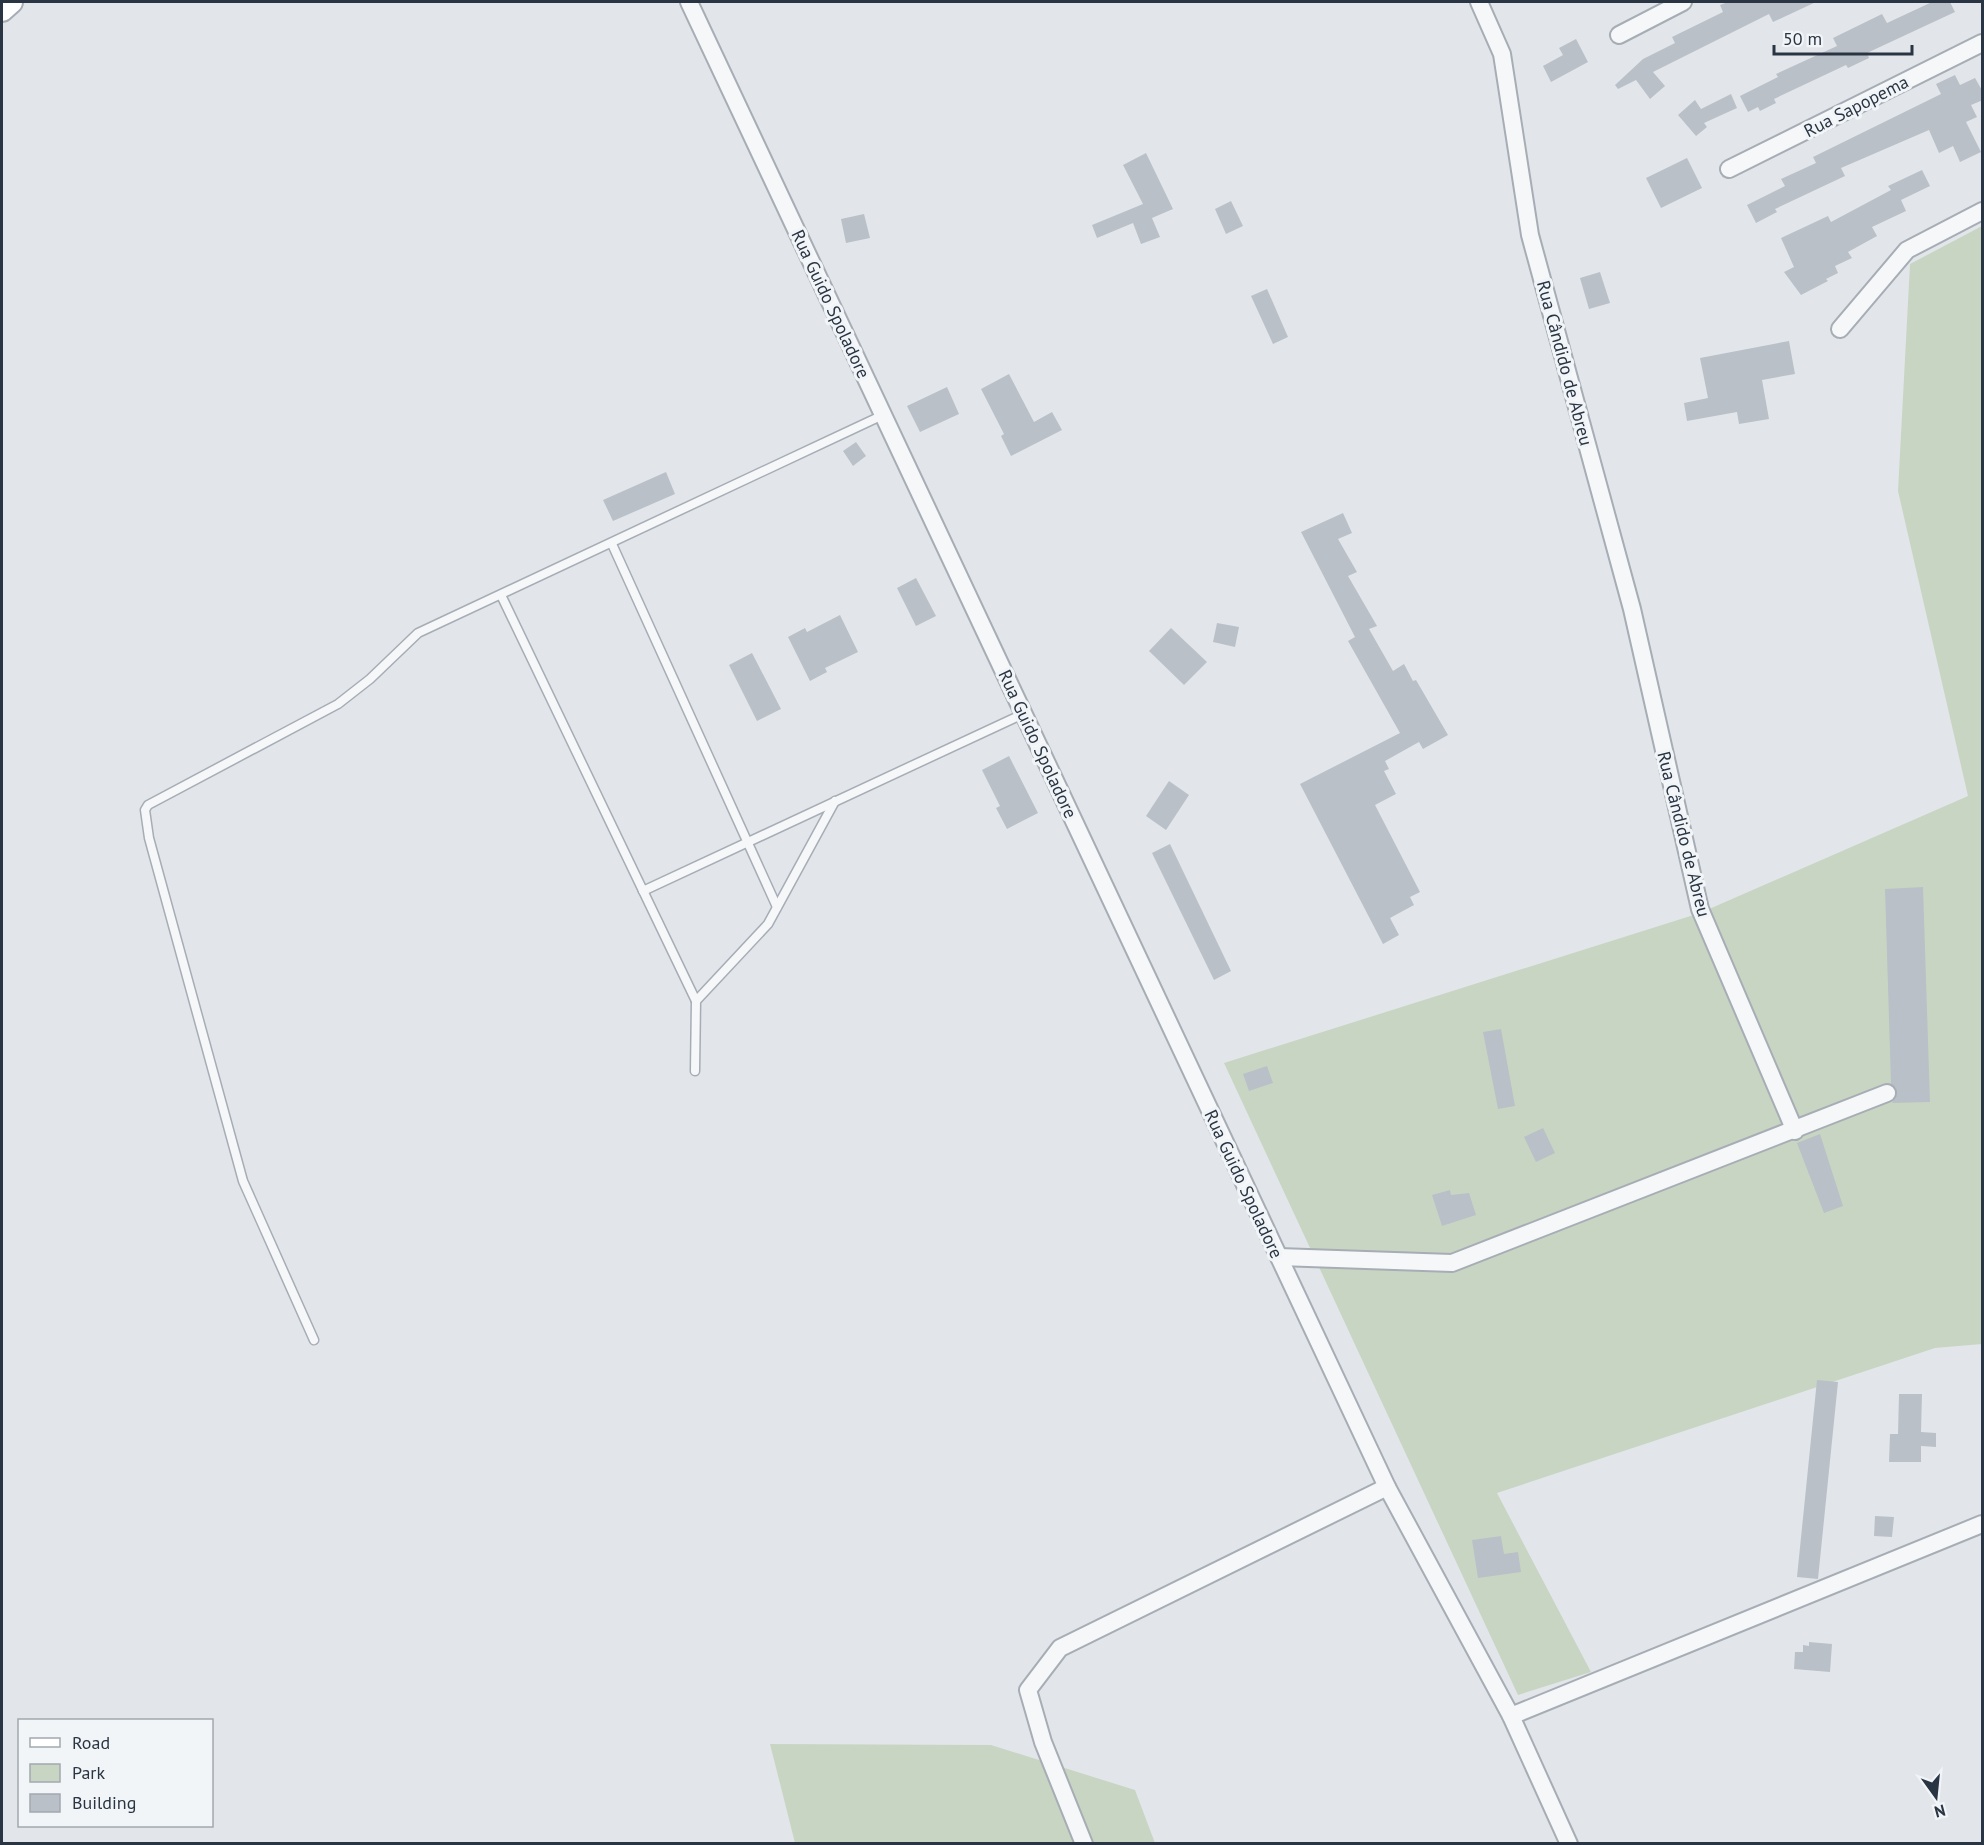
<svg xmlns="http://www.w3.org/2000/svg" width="1984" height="1845" viewBox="0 0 1984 1845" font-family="'PT Sans',sans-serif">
  <rect width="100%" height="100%" fill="#e2e6eb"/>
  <g fill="#c9d5c3">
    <polygon points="1982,226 1982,1344 1935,1348 1497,1493 1591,1672 1518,1695 1224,1063 1700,913 1968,796 1898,491 1910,264"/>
    <polygon points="770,1744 991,1745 1135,1790 1155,1843 795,1843"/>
  </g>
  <g fill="#b9c0c8">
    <polygon points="1728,2 1816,2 1773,22 1769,14 1653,72 1665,86 1650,99 1636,80 1618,89 1615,85 1643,59 1675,43 1672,37 1723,12 1720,5"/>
    <polygon points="1932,2 1950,2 1955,12 1867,53 1869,58 1848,68 1846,65 1774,99 1776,103 1760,111 1758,107 1748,112 1740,96 1778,77 1776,74 1837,46 1833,38 1882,14 1887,23"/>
    <polygon points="1576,39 1588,62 1551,82 1543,66 1563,55 1559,48"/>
    <polygon points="1955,75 1960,85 1975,78 1983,92 1983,100 1971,105 1977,117 1966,122 1981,152 1960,162 1953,146 1939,153 1929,130 1841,168 1845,176 1775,209 1777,212 1756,223 1747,205 1785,186 1781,179 1816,163 1813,157 1941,94 1936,84"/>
    <polygon points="1731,94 1737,108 1704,123 1707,127 1696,136 1678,115 1695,100 1701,109"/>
    <polygon points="1146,153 1173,209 1152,218 1160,237 1141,244 1133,223 1097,238 1092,225 1143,204 1123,165"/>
    <polygon points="1687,158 1702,188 1661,208 1646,178"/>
    <polygon points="1922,170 1930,186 1901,200 1906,211 1872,227 1877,236 1848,252 1852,258 1835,266 1838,273 1826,279 1828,281 1801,295 1784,272 1794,267 1781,238 1828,216 1831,222 1891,190 1888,186"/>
    <polygon points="1231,201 1243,226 1226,234 1215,209"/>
    <polygon points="864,214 870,238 846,243 841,219"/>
    <polygon points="1600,272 1610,303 1589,309 1580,278"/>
    <polygon points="1267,289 1288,337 1273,344 1251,296"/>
    <polygon points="1789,341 1795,374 1762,380 1769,419 1739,424 1737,412 1687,421 1684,403 1708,398 1700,358"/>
    <polygon points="1009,374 1034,422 1052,412 1062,430 1011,456 1001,436 1004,434 981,389"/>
    <polygon points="947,387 959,414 920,432 907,406"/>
    <polygon points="856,442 866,456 853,466 843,451"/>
    <polygon points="666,472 675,494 613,521 603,500"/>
    <polygon points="1343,513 1352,533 1338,539 1357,572 1348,576 1377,626 1369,629 1393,671 1404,664 1413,681 1416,680 1448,735 1423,749 1419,742 1385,761 1389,769 1384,771 1396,794 1375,805 1420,892 1410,897 1414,905 1390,918 1399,935 1383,944 1300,784 1400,733 1348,641 1355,637 1301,532"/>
    <polygon points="916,578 936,616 916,626 897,588"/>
    <polygon points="840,615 858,652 825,668 827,672 810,681 788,637 805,628 807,632"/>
    <polygon points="1217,623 1239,627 1235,647 1213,642"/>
    <polygon points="1171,628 1207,662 1184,685 1149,651"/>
    <polygon points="752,653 781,709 757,721 729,665"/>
    <polygon points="1009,756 1038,813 1007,829 996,808 1000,806 982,770"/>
    <polygon points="1169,781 1189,795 1166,830 1146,816"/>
    <polygon points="1170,844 1231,971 1214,980 1152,853"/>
    <polygon points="1923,887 1930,1102 1892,1103 1897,1094 1891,1084 1885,889"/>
    <polygon points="1501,1029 1515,1106 1498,1109 1483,1032"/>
    <polygon points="1267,1066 1273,1083 1249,1091 1243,1074"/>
    <polygon points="1543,1128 1555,1153 1536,1162 1524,1137"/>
    <polygon points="1820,1134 1843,1206 1824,1213 1797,1143"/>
    <polygon points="1450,1190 1451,1195 1469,1193 1476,1215 1442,1226 1432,1195"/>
    <polygon points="1817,1380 1838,1382 1818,1579 1797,1577"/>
    <polygon points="1899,1394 1922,1394 1921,1432 1936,1433 1936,1447 1921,1446 1921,1462 1889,1462 1890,1434 1898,1434"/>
    <polygon points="1875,1516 1894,1517 1892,1537 1874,1536"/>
    <polygon points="1501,1536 1504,1554 1518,1552 1521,1572 1478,1578 1472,1540"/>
    <polygon points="1809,1642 1832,1644 1830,1672 1794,1669 1795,1652 1803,1652 1803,1645 1809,1646"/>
  </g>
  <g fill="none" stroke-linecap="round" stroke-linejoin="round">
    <g stroke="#a7adb5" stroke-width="11">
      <g id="lane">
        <polyline points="612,544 777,907"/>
        <polyline points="501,595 696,1001"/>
        <polyline points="643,891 1023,714"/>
        <polyline points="695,1071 696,1001 768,924 835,801"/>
        <polyline points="314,1340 243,1181 149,838 145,810 148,805 338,704 370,679 418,633 883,415"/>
      </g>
    </g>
    <g stroke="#a7adb5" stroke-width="20">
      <g id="street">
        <polyline points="689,2 1387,1487 1511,1716 1569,1844"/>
        <polyline points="1479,2 1502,54 1530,235 1632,609 1700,909 1795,1131"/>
        <polyline points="1619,35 1683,2"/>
        <polyline points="1729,169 1982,43"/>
        <polyline points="1840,329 1907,250 1982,211"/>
        <polyline points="1279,1257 1452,1263 1887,1093"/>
        <polyline points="1511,1716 1982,1524"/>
        <polyline points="1084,1844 1043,1742 1028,1690 1060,1648 1387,1487"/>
      </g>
    </g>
    <g stroke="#a7adb5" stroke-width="26">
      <polyline id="secondary" points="2,10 11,2"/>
    </g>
    <use href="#lane" stroke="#f5f7f9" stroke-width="8"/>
    <use href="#street" stroke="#f5f7f9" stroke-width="16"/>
    <use href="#secondary" stroke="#fff" stroke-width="22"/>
  </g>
  <g text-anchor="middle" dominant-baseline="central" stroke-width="6" stroke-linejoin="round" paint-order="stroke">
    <g font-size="18" fill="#2a3543" stroke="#f2f5f8">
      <text transform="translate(1856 106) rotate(-27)">Rua Sapopema</text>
      <text transform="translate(831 304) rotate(65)">Rua Guido Spoladore</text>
      <text transform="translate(1565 363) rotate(75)">Rua Cândido de Abreu</text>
      <text transform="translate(1038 744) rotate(65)">Rua Guido Spoladore</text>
      <text transform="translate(1684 834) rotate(76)">Rua Cândido de Abreu</text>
      <text transform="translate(1244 1184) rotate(65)">Rua Guido Spoladore</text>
    </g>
  </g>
  <rect width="1984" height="1845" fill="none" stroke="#2a3543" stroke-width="6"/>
  <rect x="18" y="1719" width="195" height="108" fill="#f2f5f8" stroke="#a2a8b0" stroke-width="1.5"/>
  <rect x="30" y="1738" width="30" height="9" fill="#ffffff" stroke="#a2a8b0" stroke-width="1.5"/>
  <text x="72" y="1749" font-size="18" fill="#2a3543">Road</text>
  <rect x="30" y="1764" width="30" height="18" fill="#c9d5c3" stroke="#a2a8b0" stroke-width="1.5"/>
  <text x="72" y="1779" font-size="18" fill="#2a3543">Park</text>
  <rect x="30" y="1794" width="30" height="18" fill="#b9c0c8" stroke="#a2a8b0" stroke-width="1.5"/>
  <text x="72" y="1809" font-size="18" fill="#2a3543">Building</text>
  <g transform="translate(1936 1797) rotate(165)" stroke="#f2f5f8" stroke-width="4.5" paint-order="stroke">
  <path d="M0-4.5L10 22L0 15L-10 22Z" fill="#2a3543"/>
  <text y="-9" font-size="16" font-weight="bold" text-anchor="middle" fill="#2a3543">N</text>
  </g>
  <path d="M1774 45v9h138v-9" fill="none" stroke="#2a3543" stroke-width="3"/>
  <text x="1783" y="45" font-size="18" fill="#2a3543" stroke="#f2f5f8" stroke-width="4.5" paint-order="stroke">50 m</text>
</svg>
